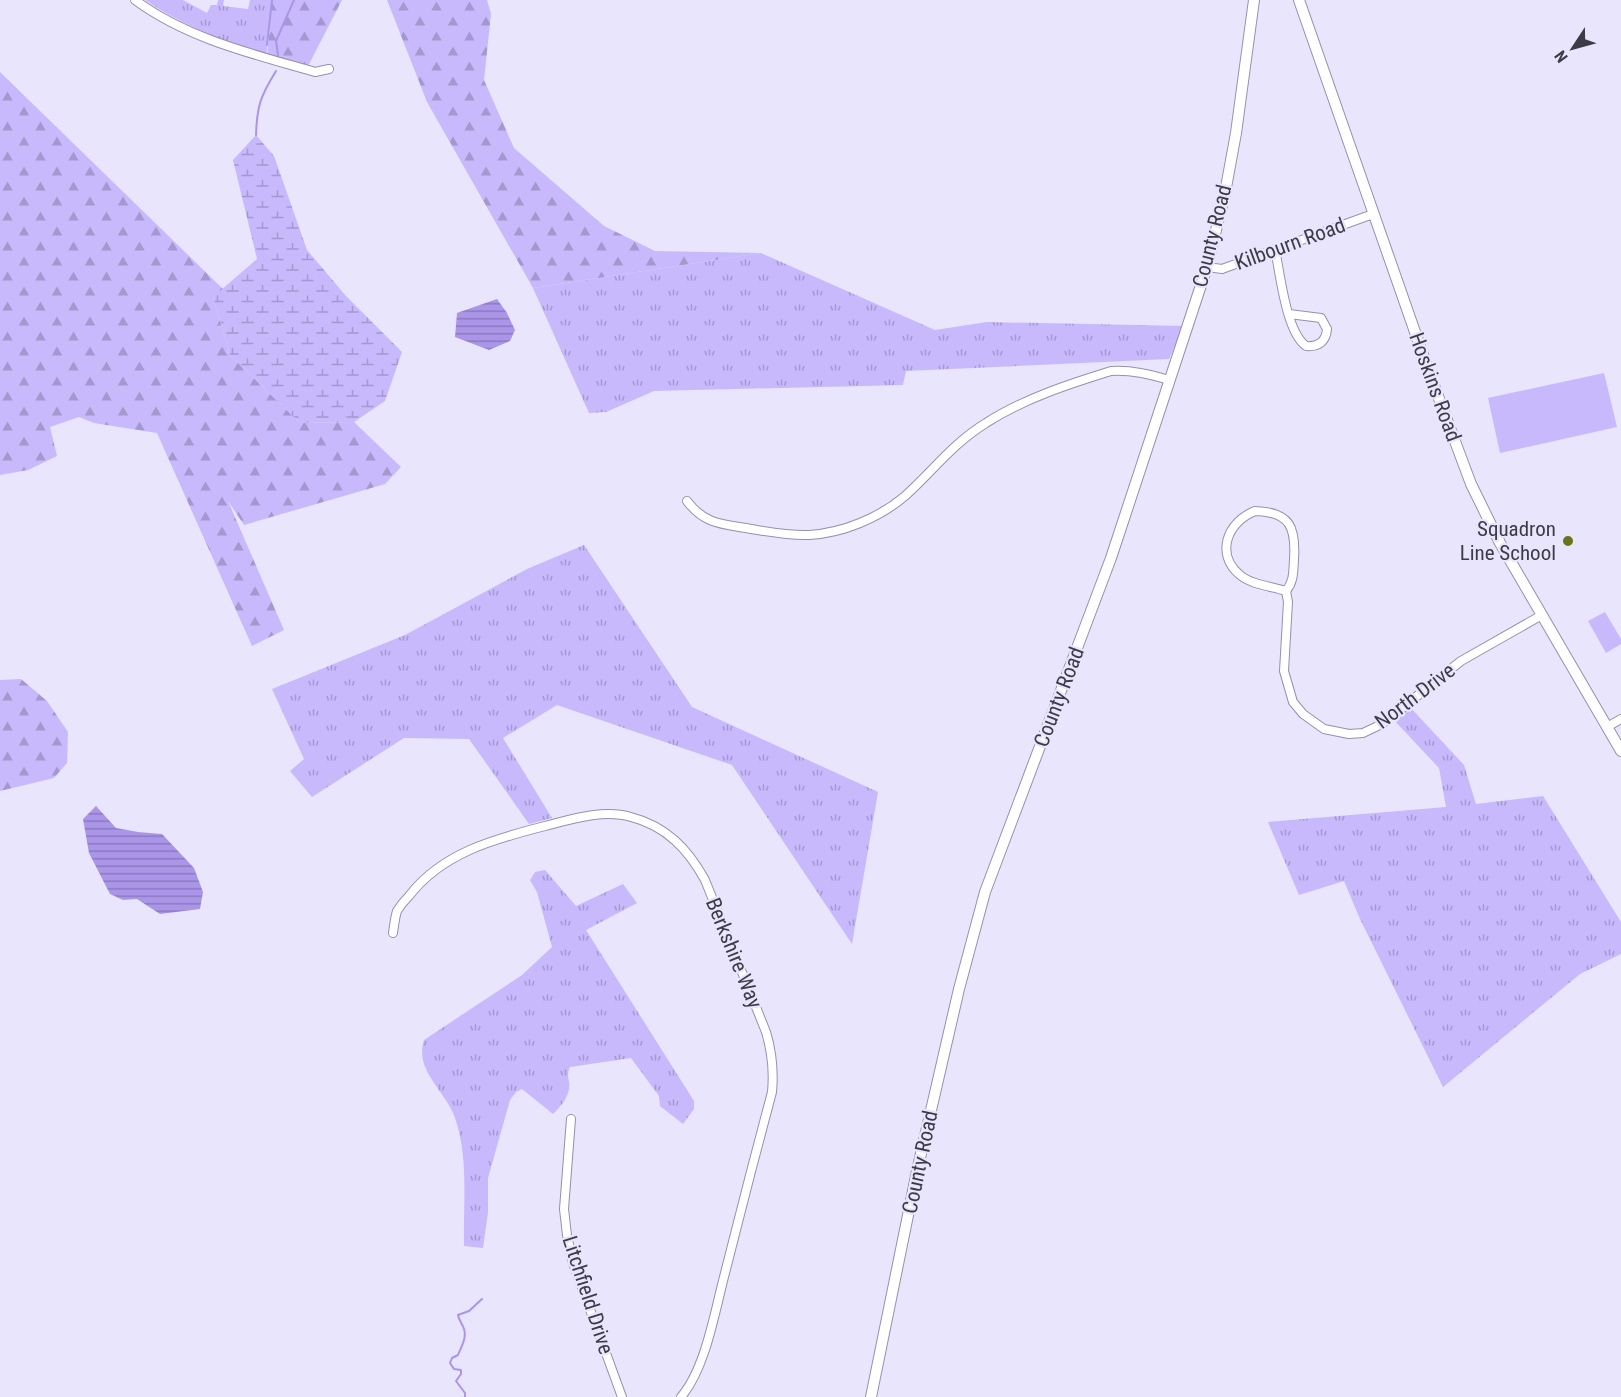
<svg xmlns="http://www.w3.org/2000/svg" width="1621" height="1397" viewBox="0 0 1621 1397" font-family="'Roboto Condensed',sans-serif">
  <defs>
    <pattern id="grass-tufts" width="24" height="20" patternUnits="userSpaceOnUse" patternTransform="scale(1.5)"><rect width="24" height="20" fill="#c8b9fd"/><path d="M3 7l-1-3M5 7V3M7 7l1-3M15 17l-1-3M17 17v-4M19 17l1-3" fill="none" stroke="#a498cf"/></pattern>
    <pattern id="forest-firs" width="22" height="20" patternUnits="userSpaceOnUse" patternTransform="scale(1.5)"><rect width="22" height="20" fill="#c8b9fd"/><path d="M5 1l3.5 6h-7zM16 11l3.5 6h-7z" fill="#a498cf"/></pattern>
    <pattern id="wetland-marsh" width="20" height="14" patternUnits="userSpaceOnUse" patternTransform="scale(1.5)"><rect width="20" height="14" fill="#c8b9fd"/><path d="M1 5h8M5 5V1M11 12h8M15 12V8" fill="none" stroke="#a498cf"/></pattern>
    <pattern id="water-rules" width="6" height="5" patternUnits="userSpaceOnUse" patternTransform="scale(1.5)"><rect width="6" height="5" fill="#aa95e9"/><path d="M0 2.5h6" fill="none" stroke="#8c7bbf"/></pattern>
  </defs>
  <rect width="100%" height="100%" fill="#e9e5fd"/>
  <g fill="url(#grass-tufts)">
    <path d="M145 0H183L207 13 211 5H217L218 0H224L223 6 248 9 250 0H272L266 58C225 41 182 25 145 0Z"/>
    <polygon points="761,253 935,330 987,322 1184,326 1169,359 906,371 903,385 654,391 606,412 589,413 533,288"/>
    <polygon points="584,545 692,707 878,792 852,944 732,765 557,705 503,738 552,818 529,824 469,739 404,738 312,797 290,771 304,759 272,689 405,635 527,569"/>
    <polygon points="1408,705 1464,765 1476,804 1543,796 1621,922 1621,954 1580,974 1443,1087 1360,919 1344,881 1299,895 1268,822 1446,807 1439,768 1392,718"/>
    <path d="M545 870 576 906 623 884 637 903 586 930 694 1101V1109L683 1124 660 1106 659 1096 631 1058 570 1067C567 1074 568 1075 569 1082 571 1095 561 1106 553 1114L522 1089 516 1092 510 1100 488 1178V1212L483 1248 464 1246C463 1204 469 1158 455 1118 446 1091 414 1071 424 1040L522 975 552 947 537 892 530 880 535 872Z"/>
  </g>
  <g fill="url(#forest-firs)">
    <polygon points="272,0 342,0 306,70 267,58"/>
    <polygon points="387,0 487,0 491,14 484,80 514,148 604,226 655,251 761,253 533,288 427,102"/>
    <polygon points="0,72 223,289 213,297 230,355 300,423 354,422 401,467 385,484 244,525 228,501 284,630 252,646 157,433 94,423 79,417 50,427 57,456 28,470 0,475"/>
    <polygon points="21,679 47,701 68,732 67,763 54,778 0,791 0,680"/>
  </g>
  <polygon fill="url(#wetland-marsh)" points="256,135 274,156 307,250 346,296 402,352 385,401 354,422 300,423 230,355 213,297 257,259 233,160"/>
  <g fill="#c8b9fd">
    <polygon points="1604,373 1617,427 1500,453 1488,398"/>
    <polygon points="1605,612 1621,639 1621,644 1606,653 1588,621"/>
  </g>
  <g fill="url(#water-rules)">
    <polygon points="497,299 507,313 515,330 510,341 489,350 455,337 457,313"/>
    <polygon points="96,806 116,828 138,832 162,834 194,868 203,892 200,909 160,914 137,899 123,900 110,894 89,853 83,819"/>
  </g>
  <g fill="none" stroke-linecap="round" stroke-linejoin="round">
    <g stroke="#aa95e9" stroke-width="2">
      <polyline points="267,45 272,0"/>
      <polyline points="278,55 276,41 294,0"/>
      <path d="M256 135C257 106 260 97 276 71"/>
      <path d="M465 1397V1393L456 1381 461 1374V1370L454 1369 450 1363 452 1358 458 1355C461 1347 467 1338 464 1329 462 1323 459 1321 458 1315L469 1311 482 1299"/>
    </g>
    <g stroke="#9690ac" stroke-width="10">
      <g id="minor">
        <path d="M135 0C188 39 253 54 315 72L329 69"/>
        <path d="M1275 249C1280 273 1286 332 1306 346 1318 347 1326 342 1327 329L1321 318 1289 314"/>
        <polyline points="1207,267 1222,269 1373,214"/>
        <path d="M687 501C705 525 723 524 751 529 770 532 790 536 809 535 843 533 879 518 905 496 933 471 952 444 986 423 1023 399 1069 384 1111 371 1132 370 1149 374 1169 380"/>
        <path d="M1255 511C1291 512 1296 528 1294 560 1293 573 1294 581 1286 591 1271 586 1252 585 1240 575 1215 554 1227 522 1255 511Z"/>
        <polyline points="1286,591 1288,602 1284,671 1293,702 1303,714 1324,729 1349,734 1363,733 1382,724 1461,661 1542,615"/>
        <polyline points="1607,727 1621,719"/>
        <path d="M393 933C394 926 395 917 397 911 400 906 405 900 409 896 442 853 494 839 545 826 572 819 603 809 631 817 666 826 688 849 705 880L766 1032C772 1052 774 1071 772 1092 756 1152 740 1213 725 1273 715 1310 706 1368 681 1397"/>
        <polyline points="571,1119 564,1209 567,1235 573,1263 622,1397"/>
      </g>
    </g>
    <g stroke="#9690ac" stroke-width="12">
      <g id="tertiary">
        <polyline points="1299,0 1429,372 1471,484 1500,543 1621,751"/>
        <polyline points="871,1397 917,1171 959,989 985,892 1111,558 1207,267 1225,193 1236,133 1254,0"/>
      </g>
    </g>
    <use href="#minor" stroke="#fff" stroke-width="8"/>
    <use href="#tertiary" stroke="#fff" stroke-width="10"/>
  </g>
  <circle fill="#6b731b" stroke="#e9e5fd" stroke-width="2" cx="1568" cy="541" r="6"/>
  <g text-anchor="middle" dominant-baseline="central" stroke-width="4.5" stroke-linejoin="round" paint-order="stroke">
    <g font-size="21" fill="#3d3b46" stroke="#e9e5fd">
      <text transform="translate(1212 236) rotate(-76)">County Road</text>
      <text transform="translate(1290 244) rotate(-20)">Kilbourn Road</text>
      <text transform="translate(1435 387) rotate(70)">Hoskins Road</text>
      <text transform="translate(1415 696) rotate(-37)">North Drive</text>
      <text transform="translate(1059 697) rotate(-69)">County Road</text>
      <text transform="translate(734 953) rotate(68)">Berkshire Way</text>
      <text transform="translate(920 1162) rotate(-78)">County Road</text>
      <text transform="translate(588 1295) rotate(72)">Litchfield Drive</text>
    </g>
    <g font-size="21" fill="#3d3b46" stroke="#e9e5fd" text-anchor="end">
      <text x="1556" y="529">Squadron<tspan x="1556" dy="24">Line School</tspan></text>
    </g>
  </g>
  <g transform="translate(1573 48) rotate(234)" stroke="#e9e5fd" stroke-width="4.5" paint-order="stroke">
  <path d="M0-4.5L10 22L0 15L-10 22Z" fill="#3d3b46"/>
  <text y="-9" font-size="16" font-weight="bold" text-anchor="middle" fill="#3d3b46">N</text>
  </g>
</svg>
